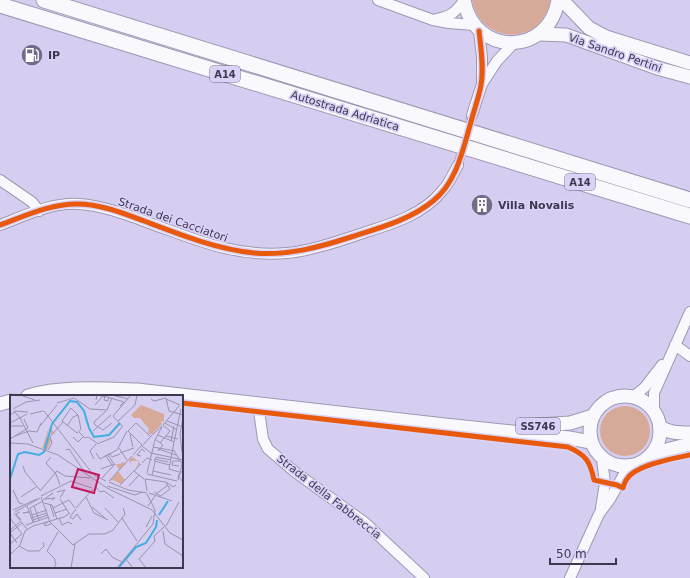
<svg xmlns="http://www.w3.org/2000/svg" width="690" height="578" viewBox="0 0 690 578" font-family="'DejaVu Sans',sans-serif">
  <rect width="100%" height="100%" fill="#d6cef0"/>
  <g fill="#d7a999">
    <path d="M472 0H550C543 46 481 46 472 0Z"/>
    <circle cx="625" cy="431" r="25"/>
  </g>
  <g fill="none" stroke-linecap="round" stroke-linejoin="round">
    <polyline stroke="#b8b0d0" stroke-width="10" stroke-dasharray="10 5" stroke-linecap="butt" points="458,165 472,115"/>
    <g stroke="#9e98b2" stroke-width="12">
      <g id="minor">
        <polyline points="378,0 433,20 449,23 474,25"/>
        <path d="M437 19C452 16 455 12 464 1"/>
        <polyline points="482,84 497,61 514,43"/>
        <polyline points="472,115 482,84 482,57 479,31"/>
        <polyline points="0,180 32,202 39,211"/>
        <path d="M0 225C24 216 52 202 79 204 109 206 137 219 166 229 206 244 243 257 287 253 311 251 342 240 366 232 392 224 424 214 442 191 449 184 453 174 458 165"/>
        <polyline points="675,345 690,356"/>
        <polyline points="633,397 645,387 662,365"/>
        <polyline points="258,404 263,439 268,449 295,472 364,522 424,578"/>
        <polyline points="654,411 654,393 690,312"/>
        <polyline points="601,508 605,483 602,459"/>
        <polyline points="570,578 599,514 610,499 628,467"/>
      </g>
    </g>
    <g stroke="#9e98b2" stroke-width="15">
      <g id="major">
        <path d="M464 0C474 57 549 57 558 0"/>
        <polyline points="562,0 589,28 606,37 690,63"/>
        <polyline points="539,34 566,35 657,68 690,77"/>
        <circle cx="625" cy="431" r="35"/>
        <path d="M28 396C63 386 101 389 137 390L445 425 569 438 591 442"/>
        <polyline points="0,404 11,401"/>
        <polyline points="524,426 570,423 593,416"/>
        <path d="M660 427C669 433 679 433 690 433"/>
        <polyline points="654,453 690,444"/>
      </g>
    </g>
    <g stroke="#9e98b2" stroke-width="17">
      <g id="highway">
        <polyline points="44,0 690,200"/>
        <polyline points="0,5 690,216"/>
      </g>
    </g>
    <use href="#minor" stroke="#f9f8fd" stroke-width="10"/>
    <use href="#major" stroke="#f9f8fd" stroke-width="13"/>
    <use href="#highway" stroke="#f9f8fd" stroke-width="15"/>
    <g stroke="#dad2f7" stroke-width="8">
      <g id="cycleway">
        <path d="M0 225C25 216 50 204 77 204 100 204 123 213 144 221 181 235 216 249 254 253 288 256 320 247 351 237 379 228 410 220 433 201 457 182 463 149 471 122 474 110 479 97 481 85 484 68 481 48 479 31"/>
        <path d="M182 403 568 447C586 455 590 461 594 480L617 485 623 488C624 485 625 481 627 479 635 465 675 458 690 455"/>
      </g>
    </g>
    <use href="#cycleway" stroke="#e8590c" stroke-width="5"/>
  </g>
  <defs>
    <g id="fuel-disc" transform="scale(1.15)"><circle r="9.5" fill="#736c89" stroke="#dad2f7"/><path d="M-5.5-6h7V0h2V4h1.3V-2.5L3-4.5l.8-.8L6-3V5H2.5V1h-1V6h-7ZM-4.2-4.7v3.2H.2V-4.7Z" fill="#fff"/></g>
    <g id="building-disc" transform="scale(1.15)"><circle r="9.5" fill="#736c89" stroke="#dad2f7"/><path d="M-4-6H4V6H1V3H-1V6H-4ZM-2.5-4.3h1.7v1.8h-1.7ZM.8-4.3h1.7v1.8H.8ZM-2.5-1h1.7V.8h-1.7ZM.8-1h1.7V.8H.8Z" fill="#fff"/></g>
  </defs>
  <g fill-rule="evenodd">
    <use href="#fuel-disc" x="32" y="55"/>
    <use href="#building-disc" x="482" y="205"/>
  </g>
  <g text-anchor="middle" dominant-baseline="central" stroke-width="3.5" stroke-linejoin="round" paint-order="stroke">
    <g fill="#dad2f7" stroke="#6d6683" stroke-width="1">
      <rect x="210" y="66" width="30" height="16" rx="3"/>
      <rect x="565" y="174" width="30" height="16" rx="3"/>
      <rect x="516" y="418" width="44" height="16" rx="3"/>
    </g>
    <g font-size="10" font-weight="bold" fill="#3e3851">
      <text x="225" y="74">A14</text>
      <text x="580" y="182">A14</text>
      <text x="538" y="426">SS746</text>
    </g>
    <g font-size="11" fill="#3e3851" stroke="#dad2f7">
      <text transform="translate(615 53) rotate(19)">Via Sandro Pertini</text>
      <text transform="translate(345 111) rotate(17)">Autostrada Adriatica</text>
      <text transform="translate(173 220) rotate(19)">Strada dei Cacciatori</text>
      <text transform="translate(329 497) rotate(38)">Strada della Fabbreccia</text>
    </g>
    <g font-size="11" font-weight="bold" fill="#3e3851" stroke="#dad2f7" text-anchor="start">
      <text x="48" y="55">IP</text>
      <text x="498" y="205">Villa Novalis</text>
    </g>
  </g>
  <g transform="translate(10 395)">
    <rect width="173" height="173" fill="#d6cef0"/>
    <path d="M131 10 154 19V27L151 26 152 29 142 39H138L139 34 130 23H124L121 20ZM39 32 35 54 41 33 44 38 42 40 41 37 39 42 41 46 37 55 35 54 32 53ZM123 62 130 68V69L126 73 129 66H121V69L119 65 108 76 115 85 111 89 103 85 100 86 109 75 106 69H111L108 73 112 67 116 68 119 65Z" fill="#d7a999"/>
    <path fill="none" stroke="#41aee4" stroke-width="2" d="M0 84 8 59 15 57 29 60 34 57 42 29 60 6 67 7 74 16 79 33 84 42 99 40 110 28M149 120 158 106M109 172 126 152 136 148 146 132 147 125"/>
    <path fill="none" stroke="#9992b0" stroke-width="1" d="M10 0 25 5M102 0 118 4M95 1 94 5 98 6 99 2M156 3 159 16M141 4 144 6 156 3M156 4 170 10M86 5 87 0 97 2 114 7 110 11M47 8 64 3 80 14 97 15M85 10 93 1M61 13 68 20 71 34 67 38 52 26ZM3 14 16 7 30 5M97 15 102 3M4 16 18 17M34 16 82 78M96 16 84 27 85 30 93 35 102 28M159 16 173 20M20 19 33 16M0 20 5 17 10 23M103 21 121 0M103 21 113 32M10 23 23 48M108 26 125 10 127 0M157 26 173 32M0 28 17 19M155 28 167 35M153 30 169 11M0 31H13M30 31 47 10M57 31 63 22 68 20M83 36 101 20M118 36 126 28 140 41M118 36 132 50 123 60M69 37 75 43 78 42 87 48M120 39 123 52M148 40 164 47M5 41 19 36 27 37 31 28M141 41 152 31M156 41 168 44M63 42 68 47 73 42M0 44 18 33 14 24M145 44 153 50 148 56M161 46 164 31M164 47 159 74 169 77M164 47 171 14M0 48 18 49 48 60 97 93 142 115 160 138 173 145M150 48 160 36 153 30M87 49 104 42 112 32M133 50 141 41M132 51 141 58 173 65M143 52 165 56M109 53 117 65M148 54 166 60M38 55 42 48 40 42 53 27M56 55 59 54 73 75 80 78M164 56 173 70M172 57 170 39 173 23M86 58 90 64 107 55 117 36M99 58 102 62 110 59M110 58 124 53M97 59 104 69M95 60 102 70M131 61 127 60 132 54 135 57M41 62 36 68 46 79 50 90M84 64 80 56 86 49M145 64 158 67M144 66 146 62 161 65M144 66 160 70M132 68 137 63 142 65M13 71 15 77 30 95M169 71 162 70 163 66H170M91 74 104 69M173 75 168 81 173 87M124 76 134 84M143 76 161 80M137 78 145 45 152 32M137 79 167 86M84 80 96 86M142 80 145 67M92 83 105 69M135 84 156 87M135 84 137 96M168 85 172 69M99 86 122 61M99 87 118 95 137 98M156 87 163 92 166 90M110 90 131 69M85 91 90 97 94 96 104 103M97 91 125 100 132 97M119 91 129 80M3 95 9 108 13 109M30 96 47 76 55 81 80 83M47 97 55 95 50 103M144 97 151 101 160 94 156 88M139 98 162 106M137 99 145 115 143 129M146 99 158 90M31 101 61 86 82 93M11 102 26 92M31 102 40 127 63 150 79 139H95L103 135 115 119 113 113M76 102 84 118 98 125M35 104 45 103 42 105M50 104 59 118M33 105 43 98 39 101M34 108 42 110 47 124M40 109 44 122M17 111 23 127M24 111 29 125M138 111 145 101M82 112 95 123M20 113 24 127M20 113 33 106M43 113 59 105 65 113M66 113 83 94M95 113 108 127M66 114 60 122 63 124 67 119 71 125M3 115 27 104M5 117 30 103M10 117 6 119 11 125M19 117 13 118 19 117M4 118 17 134M45 118 57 114M22 120 37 115M0 123 12 139 0 149M21 123 37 118M49 123 52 130 58 127 62 129M112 123 127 146M23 125 38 120M38 127 34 129 35 131 41 129M16 130 39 122M156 131 169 107M136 132 142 121M0 135 10 127M15 136 23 131 54 122 60 118M153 136 155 149 173 161M0 138 12 128M0 138 7 148M9 151 18 156H29L34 151 33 147M91 159 96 154 102 162 112 167M0 160 10 150 15 136M115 163 123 173M44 173 46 169 44 163 37 156 48 137M61 173 65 149M107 173 143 129M136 173 129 164 145 146 144 141 154 132"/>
    <path fill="#c2185b" fill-opacity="0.15" stroke="#c2185b" stroke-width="2" d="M68 74 89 80 84 98 62 92Z"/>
    <rect width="173" height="173" fill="none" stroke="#3e3851" stroke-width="2"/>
  </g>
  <path d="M550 558v6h66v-6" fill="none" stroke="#3e3851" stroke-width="2"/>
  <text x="556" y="558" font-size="12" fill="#3e3851" stroke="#dad2f7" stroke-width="3" paint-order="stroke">50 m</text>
</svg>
